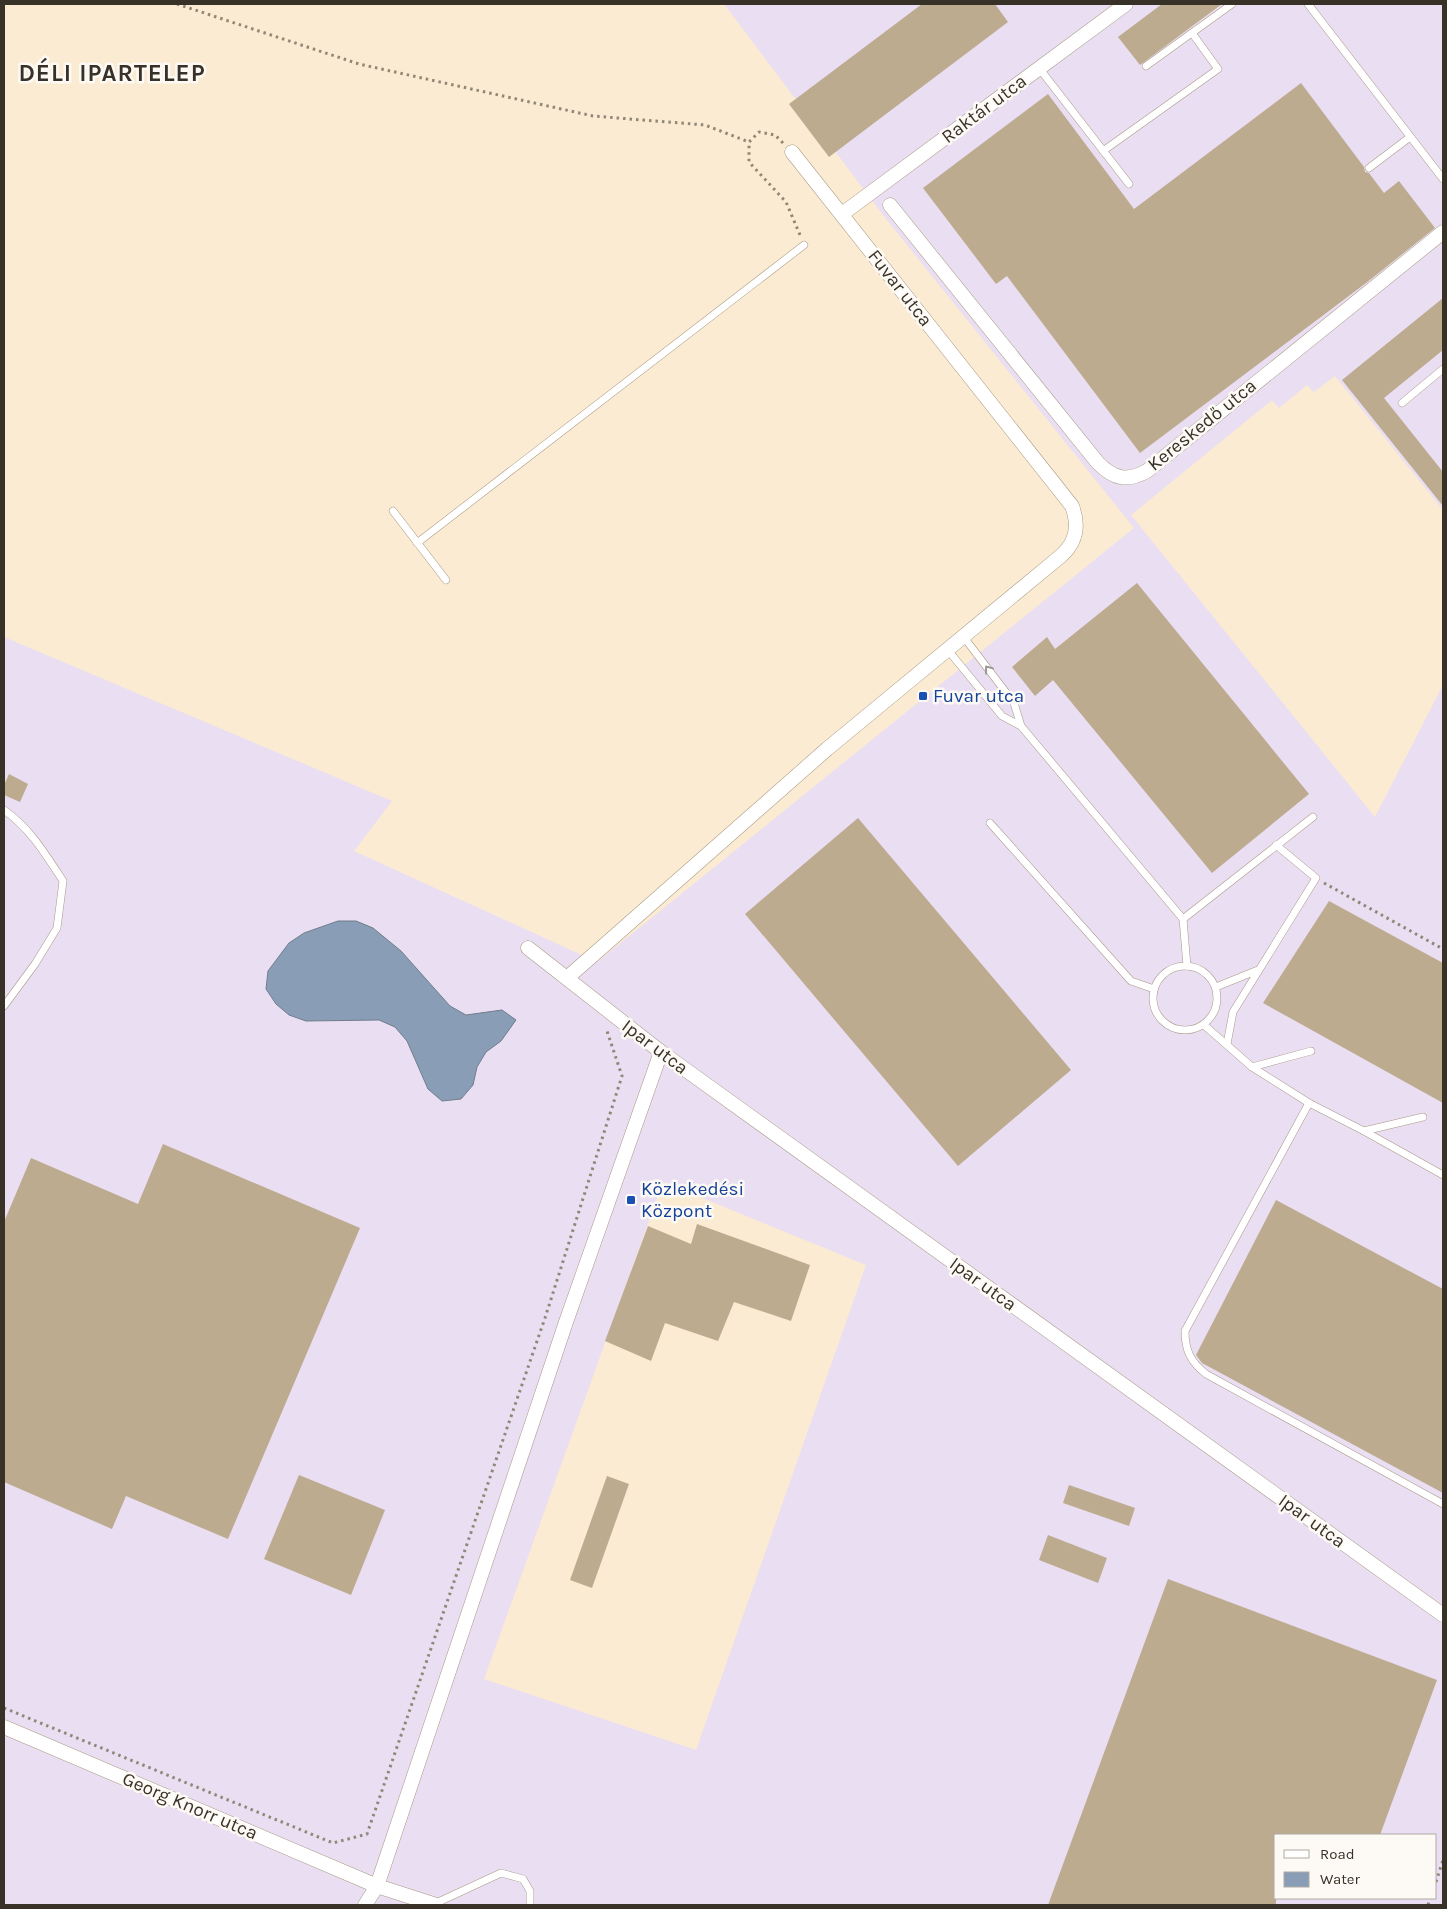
<svg xmlns="http://www.w3.org/2000/svg" width="1447" height="1909" viewBox="0 0 1447 1909" font-family="Karla,sans-serif">
  <rect width="100%" height="100%" fill="#fbebd2"/>
  <path fill="#eadef2" fill-rule="evenodd" d="M724 4H1443V510L1335 376 1314 392 1307 385 1279 408 1272 400 1131 515 1375 817 1443 685V1905H4V637L392 801 354 851 597 962 1134 528 883 215ZM663 1182 866 1265 696 1750 484 1679ZM1276 1835H1436V1898H1276Z"/>
  <polygon fill="#8a9db6" stroke="#717d8b" points="338,921 356,921 373,928 401,951 450,1006 466,1015 502,1010 516,1020 501,1041 486,1052 477,1067 473,1085 461,1099 442,1101 428,1089 407,1041 395,1027 379,1020 306,1021 289,1015 276,1004 266,989 268,971 289,943 304,933"/>
  <g fill="#bdab8f">
    <polygon points="922,4 995,4 1008,22 829,157 789,104"/>
    <polygon points="1162,4 1222,4 1140,65 1118,37"/>
    <polygon points="1301,83 1364,167 1365,172 1369,173 1384,193 1399,181 1435,228 1366,283 1140,453 1007,276 996,284 923,188 1048,94 1134,209"/>
    <polygon points="1443,298 1443,350 1384,398 1443,472 1443,506 1342,380"/>
    <polygon points="1137,583 1309,794 1212,873 1053,680 1035,696 1012,667 1047,637 1055,649"/>
    <polygon points="9,774 28,784 20,802 4,795 4,785"/>
    <polygon points="858,818 1071,1070 958,1166 745,914"/>
    <polygon points="1329,901 1443,963 1443,1103 1263,1003"/>
    <polygon points="163,1144 360,1228 228,1539 126,1496 112,1529 4,1482 4,1222 31,1158 138,1204"/>
    <polygon points="1276,1200 1443,1289 1443,1493 1202,1363 1196,1355"/>
    <polygon points="697,1224 810,1265 791,1321 734,1302 718,1341 665,1323 651,1361 605,1341 648,1226 691,1244"/>
    <polygon points="299,1475 385,1510 351,1595 264,1559"/>
    <polygon points="607,1476 629,1484 592,1588 570,1580"/>
    <polygon points="1069,1485 1135,1508 1129,1526 1063,1503"/>
    <polygon points="1048,1535 1107,1558 1098,1583 1039,1560"/>
    <polygon points="1168,1579 1437,1680 1380,1835 1276,1835 1276,1905 1048,1905"/>
  </g>
  <g fill="none" stroke-linecap="round" stroke-linejoin="round">
    <g stroke="#a89a83" stroke-width="8">
      <g id="service">
        <polyline points="1308,4 1443,179"/>
        <polyline points="1146,66 1232,4"/>
        <polyline points="1039,68 1129,184"/>
        <polyline points="1103,151 1218,69 1192,33"/>
        <polyline points="1369,168 1410,137"/>
        <polyline points="1402,403 1443,369"/>
        <polyline points="393,511 446,580"/>
        <polyline points="417,543 804,245"/>
        <polyline points="963,636 1014,703 1021,726 1183,919 1187,966"/>
        <polyline points="947,649 1002,716 1021,726"/>
        <path d="M4 810C30 828 46 855 63 881L57 928 35 964 4 1006"/>
        <polyline points="990,823 1131,981 1154,989"/>
        <polyline points="1183,919 1313,817"/>
        <circle cx="1185" cy="998" r="32"/>
        <polyline points="1216,987 1258,970"/>
        <polyline points="1204,1025 1252,1067 1309,1103 1364,1131 1443,1175"/>
        <polyline points="1227,1044 1233,1012 1316,878 1276,845"/>
        <polyline points="1252,1067 1311,1051"/>
        <path d="M1309 1103 1185 1331C1185 1351 1191 1362 1206 1374L1443 1504"/>
        <polyline points="1364,1131 1423,1117"/>
        <polyline points="434,1904 501,1873 523,1879 530,1891 530,1905"/>
      </g>
    </g>
    <g stroke="#a89a83" stroke-width="15">
      <g id="minor">
        <path d="M890 205 1098 463C1114 479 1127 482 1147 471L1443 232"/>
        <polyline points="842,214 1126,4"/>
        <polyline points="528,948 661,1052 1443,1615"/>
        <path d="M567 978 827 749 1062 555C1077 541 1079 525 1072 506L792 152"/>
        <polyline points="4,1727 377,1886 436,1905"/>
        <polyline points="365,1905 377,1886 566,1322 661,1052"/>
      </g>
    </g>
    <g stroke="#918776" stroke-width="3" stroke-dasharray="2.5 4" stroke-linecap="butt">
      <polyline points="177,4 359,64 593,116 705,125 749,142"/>
      <polyline points="783,143 775,135 759,132 749,142 749,162 786,202 800,235"/>
      <polyline points="1324,883 1443,949"/>
      <polyline points="4,1708 333,1843 367,1834 545,1318 622,1076 606,1028"/>
      <polyline points="1436,1882 1443,1860"/>
      <polyline points="1428,1905 1430,1898"/>
    </g>
    <use href="#service" stroke="#fff" stroke-width="7"/>
    <use href="#minor" stroke="#fff" stroke-width="14"/>
  </g>
  <defs><path id="oneway-chevron" d="M-2-3.5L2.5 0L-2 3.5" fill="none" stroke-width="1.6" stroke-linecap="round" stroke-linejoin="round" transform="scale(1.25)"/></defs>
  <use stroke="#9b9893" href="#oneway-chevron" transform="translate(988 669) rotate(-127)"/>
  <g fill="#1a4fb4" stroke="#fdfaf5" stroke-width="2">
    <rect x="918" y="691" width="10" height="10" rx="2.5"/>
    <rect x="626" y="1195" width="10" height="10" rx="2.5"/>
  </g>
  <g text-anchor="middle" dominant-baseline="central" stroke-width="5" stroke-linejoin="round" paint-order="stroke">
    <g font-size="19" fill="#373127" stroke="#fdfaf5">
      <text transform="translate(984 109) rotate(-37)">Raktár utca</text>
      <text transform="translate(900 288) rotate(52)">Fuvar utca</text>
      <text transform="translate(1202 425) rotate(-39)">Kereskedő utca</text>
      <text transform="translate(655 1047) rotate(37)">Ipar utca</text>
      <text transform="translate(983 1284) rotate(36)">Ipar utca</text>
      <text transform="translate(1312 1521) rotate(36)">Ipar utca</text>
      <text transform="translate(190 1806) rotate(23)">Georg Knorr utca</text>
    </g>
    <g font-size="19" fill="#164399" stroke="#fdfaf5" text-anchor="start">
      <text x="933" y="696">Fuvar utca</text>
      <text x="641" y="1189">Közlekedési<tspan x="641" dy="22">Központ</tspan></text>
    </g>
    <g font-size="24" font-weight="bold" letter-spacing="1" fill="#373127" stroke="#fdfaf5">
      <text x="112" y="73">DÉLI IPARTELEP</text>
    </g>
  </g>
  <rect width="1447" height="1909" fill="none" stroke="#373127" stroke-width="10"/>
  <rect x="1274" y="1834" width="162" height="65" fill="#fdfaf5" stroke="#aeaaa3"/>
  <rect x="1284" y="1850" width="25" height="8" fill="#ffffff" stroke="#aeaaa3"/>
  <text x="1320" y="1859" font-size="15" fill="#373127">Road</text>
  <rect x="1284" y="1872" width="25" height="15" fill="#8a9db6" stroke="#aeaaa3"/>
  <text x="1320" y="1884" font-size="15" fill="#373127">Water</text>
</svg>
